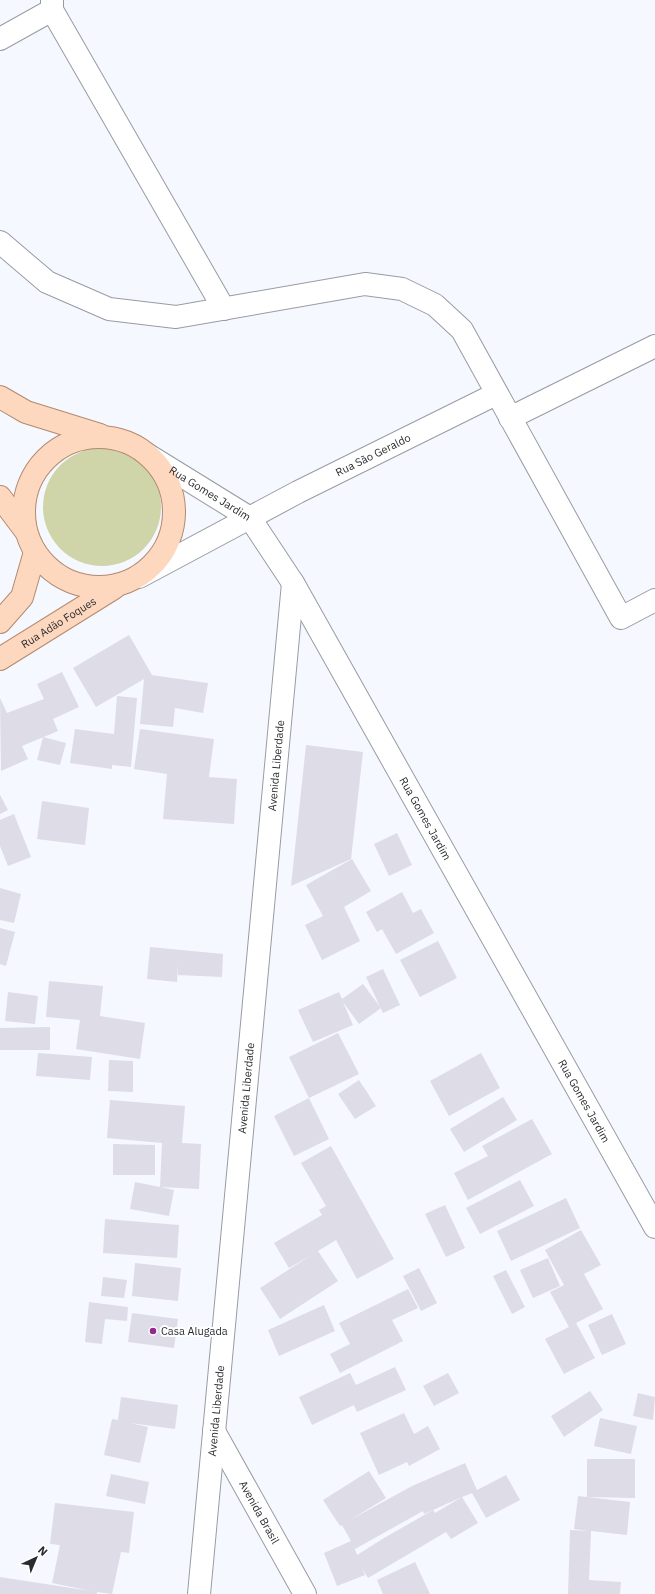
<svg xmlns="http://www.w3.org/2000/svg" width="655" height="1594" viewBox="0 0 655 1594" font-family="'IBM Plex Sans',sans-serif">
  <rect width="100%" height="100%" fill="#f5f8fe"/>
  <circle fill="#cfd4a9" cx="102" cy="507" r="59"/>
  <g fill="#dedce7" fill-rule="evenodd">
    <polygon points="129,635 152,675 151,675 208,683 203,713 175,708 173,727 140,724 144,679 96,707 73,668"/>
    <polygon points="62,672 79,707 53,719 58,731 22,746 28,759 1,771 0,698 7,713 44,699 37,684"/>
    <polygon points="117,696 137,698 131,767 112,765 112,769 70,763 75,729 114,734"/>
    <polygon points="140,729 214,739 209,777 237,779 234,824 163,819 167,774 134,769"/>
    <polygon points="43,737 66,743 60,765 37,760"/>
    <polygon points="306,745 363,752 351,859 291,886"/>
    <polygon points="0,795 8,810 0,814"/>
    <polygon points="42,801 89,808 85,845 37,839"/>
    <polygon points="14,814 31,857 8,866 0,846 0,820"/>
    <polygon points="397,833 412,865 389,876 374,844"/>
    <polygon points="352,859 371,891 344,907 360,941 322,960 305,925 323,916 306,885"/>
    <polygon points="0,888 21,894 14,923 0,920"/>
    <polygon points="402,892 413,913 421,909 434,933 396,954 382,929 377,932 366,912"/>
    <polygon points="0,928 15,932 6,966 0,964"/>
    <polygon points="438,941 457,978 420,997 400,960"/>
    <polygon points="150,947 223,954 222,977 178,975 178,965 177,982 147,979"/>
    <polygon points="383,969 400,1005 383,1013 366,977"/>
    <polygon points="49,981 103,986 100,1016 145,1023 140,1059 76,1049 80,1020 46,1017"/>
    <polygon points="363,984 381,1008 359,1024 343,1002 353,1025 313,1042 298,1010 339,992 342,999"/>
    <polygon points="8,992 38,996 35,1024 5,1021"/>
    <polygon points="50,1027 50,1050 0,1050 0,1028"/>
    <polygon points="338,1033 359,1074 309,1098 289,1057"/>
    <polygon points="38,1053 92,1057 90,1080 36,1076"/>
    <polygon points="481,1053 500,1088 449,1116 430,1081"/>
    <polygon points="109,1060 133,1061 133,1092 108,1091"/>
    <polygon points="359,1080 376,1106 355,1119 338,1094"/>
    <polygon points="503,1097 517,1120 464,1152 450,1129"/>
    <polygon points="309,1098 329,1139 294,1156 274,1116"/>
    <polygon points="110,1100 185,1106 182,1143 201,1144 199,1189 161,1187 174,1190 169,1216 130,1209 135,1182 160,1187 162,1143 107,1138"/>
    <polygon points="532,1119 552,1154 468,1200 454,1173 488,1156 482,1146"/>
    <polygon points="113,1144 155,1145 155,1175 113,1175"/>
    <polygon points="331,1146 394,1259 357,1279 336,1240 318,1251 338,1281 280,1319 260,1288 310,1256 289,1268 274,1243 322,1215 319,1210 326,1206 301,1163"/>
    <polygon points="520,1180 534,1206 480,1234 466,1208"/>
    <polygon points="566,1198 580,1228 511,1261 497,1231"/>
    <polygon points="445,1205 465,1248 446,1257 425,1214"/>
    <polygon points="105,1219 179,1225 177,1258 103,1253"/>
    <polygon points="581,1230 601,1265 584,1274 603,1309 576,1323 595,1358 564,1374 545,1339 569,1327 550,1292 564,1285 545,1250"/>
    <polygon points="548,1258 560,1286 533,1298 520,1270"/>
    <polygon points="135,1263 181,1268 178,1301 132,1296"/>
    <polygon points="419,1268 437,1303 421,1311 403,1276"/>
    <polygon points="506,1270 525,1307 512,1314 493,1276"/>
    <polygon points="103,1277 127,1280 124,1298 101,1296"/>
    <polygon points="408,1289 418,1308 392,1320 403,1341 340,1373 330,1354 350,1344 339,1323"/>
    <polygon points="89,1302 128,1307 127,1321 105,1319 102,1344 85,1342"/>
    <polygon points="324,1305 335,1331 279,1356 268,1330"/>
    <polygon points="132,1313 178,1319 174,1348 128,1342"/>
    <polygon points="612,1314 626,1344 602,1355 588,1325"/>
    <polygon points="395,1367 406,1390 357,1412 354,1405 312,1425 299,1397 350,1373 356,1385"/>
    <polygon points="448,1373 459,1393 434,1406 423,1386"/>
    <polygon points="590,1391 603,1410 564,1437 551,1416"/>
    <polygon points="638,1393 655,1397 653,1420 633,1416"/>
    <polygon points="121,1397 178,1405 175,1429 130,1423 148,1427 140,1463 104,1455 112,1419 118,1420"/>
    <polygon points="404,1413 414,1434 428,1426 440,1449 409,1466 407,1462 379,1475 360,1433"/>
    <polygon points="600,1418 637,1426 631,1454 594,1446"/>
    <polygon points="587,1459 635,1459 635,1498 587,1497 630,1502 627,1535 591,1531 589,1580 621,1582 620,1594 568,1594 570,1530 588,1531 574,1529 578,1496 587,1497"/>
    <path d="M465 1463 477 1490 506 1475 520 1500 486 1518 472 1493 462 1497 478 1523 451 1539 446 1532 368 1578 362 1568 365 1575 337 1586 324 1553 351 1541 342 1525 340 1526 323 1500 369 1471 386 1498 350 1520 412 1486ZM462 1497 435 1513 433 1510ZM433 1510 384 1538 357 1555 353 1544 355 1549 423 1511 424 1514Z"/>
    <polygon points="111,1474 149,1482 145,1504 106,1496"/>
    <polygon points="55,1503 134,1512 129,1553 121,1552 112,1594 97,1592 97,1594 0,1594 0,1577 91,1591 52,1583 60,1545 50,1544"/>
    <polygon points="415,1562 430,1594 383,1594 377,1580"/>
  </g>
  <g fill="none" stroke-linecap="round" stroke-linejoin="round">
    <g stroke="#979ca4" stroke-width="24">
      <g id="minor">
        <polyline points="52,0 52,10 224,309"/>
        <polyline points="0,39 52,10"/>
        <polyline points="0,242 47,282 109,309 176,317 365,284 402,289 435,305 462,330 621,618 655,600"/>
        <polyline points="510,418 655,346"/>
        <path id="s1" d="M148 455 250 518 293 583 655 1227"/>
        <path id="s2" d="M139 577 298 492 496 394"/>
        <path id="s3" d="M214 1431 305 1594"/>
        <path id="s4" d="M199 1594 293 583"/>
      </g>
    </g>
    <g stroke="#b28a6f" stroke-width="24">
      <g id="major">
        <polyline points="0,397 26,412 100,435"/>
        <circle cx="99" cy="512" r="75"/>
        <polyline points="0,497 25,530"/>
        <polyline points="0,622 22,597 35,552"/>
        <path id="s5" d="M0 659 114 588"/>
      </g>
    </g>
    <use href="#minor" stroke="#fff" stroke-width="22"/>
    <use href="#major" stroke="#fdd7be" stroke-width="22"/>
  </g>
  <circle fill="#93298d" stroke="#fff" stroke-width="1.5" cx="153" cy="1331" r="4"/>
  <g text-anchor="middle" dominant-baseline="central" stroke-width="4" stroke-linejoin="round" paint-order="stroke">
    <g font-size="11" fill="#292b2e" stroke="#fff">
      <text stroke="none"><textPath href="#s2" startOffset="264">Rua São Geraldo</textPath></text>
      <text stroke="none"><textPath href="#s1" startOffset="73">Rua Gomes Jardim</textPath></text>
      <text stroke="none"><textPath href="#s5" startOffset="69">Rua Adão Foques</textPath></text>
      <text stroke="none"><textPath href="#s4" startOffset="832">Avenida Liberdade</textPath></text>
      <text stroke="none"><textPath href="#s1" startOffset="468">Rua Gomes Jardim</textPath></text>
      <text stroke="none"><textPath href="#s4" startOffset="508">Avenida Liberdade</textPath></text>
      <text stroke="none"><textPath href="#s1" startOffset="792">Rua Gomes Jardim</textPath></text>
      <text stroke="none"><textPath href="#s4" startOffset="184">Avenida Liberdade</textPath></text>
      <text stroke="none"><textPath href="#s3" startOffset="93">Avenida Brasil</textPath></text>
    </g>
    <g font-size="11" fill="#292b2e" stroke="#fff" text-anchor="start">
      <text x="161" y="1331">Casa Alugada</text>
    </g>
  </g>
  <g transform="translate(36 1558) rotate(44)" stroke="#ffffff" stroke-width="3" paint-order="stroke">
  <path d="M0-3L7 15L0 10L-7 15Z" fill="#292b2e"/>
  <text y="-6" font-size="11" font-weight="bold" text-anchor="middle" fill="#292b2e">N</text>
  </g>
</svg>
